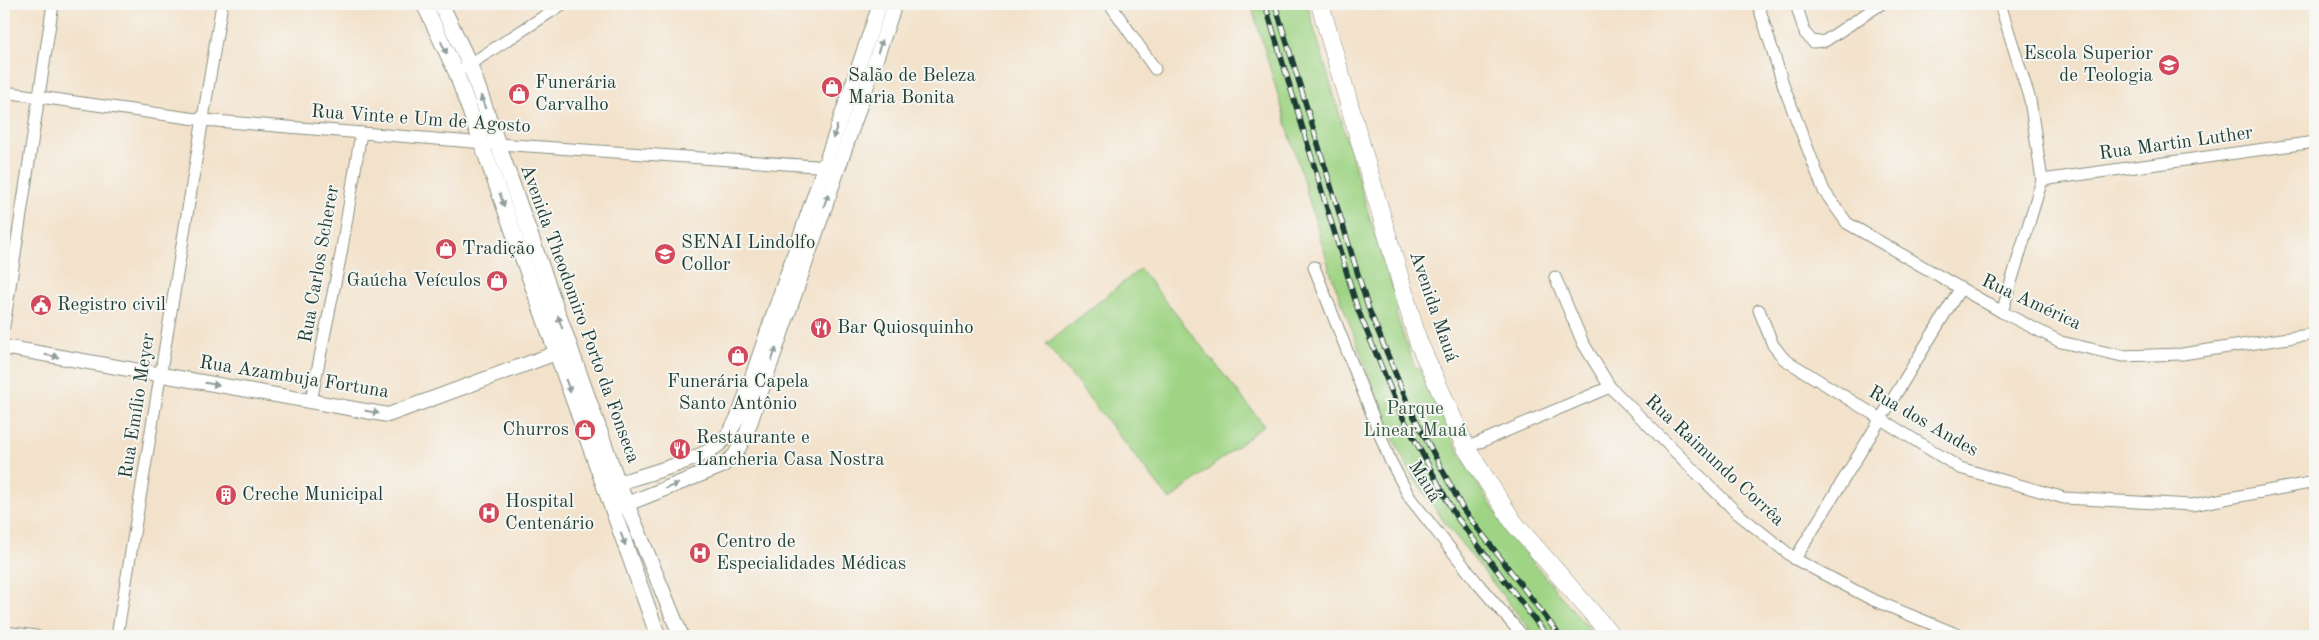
<svg xmlns="http://www.w3.org/2000/svg" width="2319" height="640" viewBox="0 0 2319 640" font-family="'Old Standard TT',serif">
  <rect width="100%" height="100%" fill="#f6f6f2"/>
  <filter id="ink" filterUnits="userSpaceOnUse"><feTurbulence type="fractalNoise" baseFrequency=".02" numOctaves="2"/><feDisplacementMap in="SourceGraphic" scale="10" xChannelSelector="R" yChannelSelector="G"/><feConvolveMatrix kernelMatrix="1 2 1 2 8 2 1 2 1" color-interpolation-filters="sRGB"/></filter>
  <filter id="wash" filterUnits="userSpaceOnUse"><feTurbulence type="fractalNoise" baseFrequency=".0096" numOctaves="4" result="noise"/><feDisplacementMap in="SourceGraphic" scale="20" xChannelSelector="R" yChannelSelector="G"/><feGaussianBlur stdDeviation="1.12" result="paint"/><feColorMatrix in="noise" values="0 0 0 0 0 0 0 0 0 0 0 0 0 0 0 0 0 1.4 0 .05"/><feComposite in="paint" operator="in"/></filter>
  <g filter="url(#wash)">
    <rect width="100%" height="100%" fill="#f3e2cb"/>
    <g fill="#9fd484" stroke="#5f885c">
      <path d="M1251 4H1307L1375 236 1399 306 1396 314 1414 366 1423 371C1435 397 1445 426 1459 451 1494 519 1546 579 1595 636H1535L1446 524 1411 474 1390 432 1331 274Z"/>
      <polygon points="1140,269 1264,425 1170,500 1046,344"/>
    </g>
  </g>
  <g filter="url(#ink)">
    <g fill="none" stroke-linecap="round" stroke-linejoin="round">
      <g stroke="#899080" stroke-width="13">
        <g id="minor">
          <polyline points="1110,4 1155,69"/>
          <polyline points="1758,4 1784,87 1824,191 1847,223 2002,312 2061,342 2122,356 2182,354 2315,334"/>
          <polyline points="1796,4 1805,33 1813,42 1825,41 1881,4"/>
          <polyline points="2000,4 2030,100 2042,180 2002,312"/>
          <polyline points="464,68 563,4"/>
          <polyline points="4,92 203,120 497,144 830,167"/>
          <polyline points="2042,180 2315,142"/>
          <polyline points="1314,267 1390,460 1410,498 1479,585 1523,636"/>
          <polyline points="1555,277 1583,343 1610,387 1737,513 1795,559 1871,599 1961,636"/>
          <polyline points="1759,310 1773,345 1784,359 1960,468 2064,498 2192,505 2315,482"/>
          <polyline points="4,326 53,4"/>
          <polyline points="311,401 341,254 361,133"/>
          <polyline points="1466,448 1610,387"/>
          <polyline points="1795,559 1960,289"/>
          <polyline points="4,632 36,636"/>
          <polyline points="117,636 222,4"/>
        </g>
      </g>
      <g stroke="#899080" stroke-width="16">
        <g id="tertiary">
          <polyline points="4,347 388,415 567,349"/>
          <path d="M608 486C633 478 702 460 719 444 729 436 735 424 740 412L880 4"/>
          <polyline points="617,508 722,466 735,455 747,432 895,4"/>
        </g>
      </g>
      <g stroke="#899080" stroke-width="17">
        <g id="secondary">
          <polyline points="424,4 456,72 658,636"/>
          <polyline points="441,4 470,65 618,483 681,636"/>
        </g>
      </g>
      <g stroke="#899080" stroke-width="19">
        <polyline id="primary" points="1320,4 1418,341 1466,448 1514,523 1612,636"/>
      </g>
      <use href="#minor" stroke="#fff" stroke-width="11"/>
      <use href="#tertiary" stroke="#fff" stroke-width="14"/>
      <use href="#secondary" stroke="#fff" stroke-width="15"/>
      <use href="#primary" stroke="#fff" stroke-width="18"/>
      <g stroke="#1f3d34" stroke-width="5.5">
        <g id="rail">
          <polyline points="1265,4 1358,310 1400,412 1455,515 1547,636"/>
          <polyline points="1275,4 1368,307 1410,409 1463,509 1560,636"/>
        </g>
      </g>
      <use href="#rail" stroke="#f6f6f2" stroke-width="4" stroke-dasharray="11" stroke-linecap="butt"/>
    </g>
    <defs><path id="oneway-solid" d="M-6-.8H1V-3.2L6.5 0L1 3.2V.8H-6Z" transform="scale(1.25)"/></defs>
    <g fill="#8f9e9a">
      <use href="#oneway-solid" transform="translate(880 46) rotate(-71)"/>
      <use href="#oneway-solid" transform="translate(444 48) rotate(65)"/>
      <use href="#oneway-solid" transform="translate(483 102) rotate(-109)"/>
      <use href="#oneway-solid" transform="translate(835 132) rotate(109)"/>
      <use href="#oneway-solid" transform="translate(502 200) rotate(70)"/>
      <use href="#oneway-solid" transform="translate(826 200) rotate(-71)"/>
      <use href="#oneway-solid" transform="translate(560 322) rotate(-109)"/>
      <use href="#oneway-solid" transform="translate(774 354) rotate(-71)"/>
      <use href="#oneway-solid" transform="translate(52 356) rotate(10)"/>
      <use href="#oneway-solid" transform="translate(212 384) rotate(9)"/>
      <use href="#oneway-solid" transform="translate(568 386) rotate(70)"/>
      <use href="#oneway-solid" transform="translate(372 412) rotate(11)"/>
      <use href="#oneway-solid" transform="translate(672 486) rotate(-21)"/>
      <use href="#oneway-solid" transform="translate(623 539) rotate(70)"/>
    </g>
  </g>
  <defs>
    <g id="university-disc" transform="scale(1.125)"><circle r="9.5" fill="#d1495b" stroke="#f6f6f2"/><path d="M0-5L7-2L0 1L-7-2ZM-4 1L0 2.5L4 1V4Q0 6-4 4Z" fill="#fff"/></g>
    <g id="shop-disc" transform="scale(1.125)"><circle r="9.5" fill="#d1495b" stroke="#f6f6f2"/><path d="M-5-2.5h2.3a2.7 3.5 0 0 1 5.4 0H5L5.5 6h-11ZM-1.5-2.5h3a1.5 2.3 0 0 0-3 0Z" fill="#fff"/></g>
    <g id="school-disc" transform="scale(1.125)"><circle r="9.5" fill="#d1495b" stroke="#f6f6f2"/><path d="M0-5L7-2L0 1L-7-2ZM-4 1L0 2.5L4 1V4Q0 6-4 4Z" fill="#fff"/></g>
    <g id="civic-disc" transform="scale(1.125)"><circle r="9.5" fill="#d1495b" stroke="#f6f6f2"/><path d="M-.6-6.5H3V-4.5H.6V-3L4-1V1h2V6H-6V1h2V-1L-.6-3ZM-1.2 2.5V6h2.4V2.5Z" fill="#fff"/></g>
    <g id="restaurant-disc" transform="scale(1.125)"><circle r="9.5" fill="#d1495b" stroke="#f6f6f2"/><path d="M-5-6h1v4h1v-4h1v4h1v-4h1v5L-1.5 .5V6h-2V.5L-5-1ZM5-6V6H3V1.5H1.5Q1.5-4 5-6Z" fill="#fff"/></g>
    <g id="building-disc" transform="scale(1.125)"><circle r="9.5" fill="#d1495b" stroke="#f6f6f2"/><path d="M-4-6H4V6H1V3H-1V6H-4ZM-2.5-4.3h1.7v1.8h-1.7ZM.8-4.3h1.7v1.8H.8ZM-2.5-1h1.7V.8h-1.7ZM.8-1h1.7V.8H.8Z" fill="#fff"/></g>
    <g id="hospital-disc" transform="scale(1.125)"><circle r="9.5" fill="#d1495b" stroke="#f6f6f2"/><path d="M-5-5h3v3.5h4V-5h3V5h-3V1.5h-4V5h-3Z" fill="#fff"/></g>
  </defs>
  <g fill-rule="evenodd">
    <use href="#university-disc" x="2169" y="65"/>
    <use href="#shop-disc" x="832" y="87"/>
    <use href="#shop-disc" x="519" y="94"/>
    <use href="#shop-disc" x="446" y="249"/>
    <use href="#school-disc" x="665" y="254"/>
    <use href="#shop-disc" x="497" y="281"/>
    <use href="#civic-disc" x="41" y="305"/>
    <use href="#restaurant-disc" x="821" y="328"/>
    <use href="#shop-disc" x="738" y="356"/>
    <use href="#shop-disc" x="585" y="430"/>
    <use href="#restaurant-disc" x="680" y="449"/>
    <use href="#building-disc" x="226" y="495"/>
    <use href="#hospital-disc" x="489" y="513"/>
    <use href="#hospital-disc" x="700" y="553"/>
  </g>
  <g text-anchor="middle" dominant-baseline="central" stroke-width="4" stroke-linejoin="round" paint-order="stroke">
    <g font-size="19" fill="#1f3d34" stroke="#f6f6f2" text-anchor="start">
      <text x="2153" y="54" text-anchor="end">Escola Superior<tspan x="2153" dy="22">de Teologia</tspan></text>
      <text x="848" y="76">Salão de Beleza<tspan x="848" dy="22">Maria Bonita</tspan></text>
      <text x="535" y="83">Funerária<tspan x="535" dy="22">Carvalho</tspan></text>
      <text x="681" y="243">SENAI Lindolfo<tspan x="681" dy="22">Collor</tspan></text>
      <text x="462" y="249">Tradição</text>
      <text x="481" y="281" text-anchor="end">Gaúcha Veículos</text>
      <text x="57" y="305">Registro civil</text>
      <text x="837" y="328">Bar Quiosquinho</text>
      <text x="738" y="382" text-anchor="middle">Funerária Capela<tspan x="738" dy="22">Santo Antônio</tspan></text>
      <text x="569" y="430" text-anchor="end">Churros</text>
      <text x="696" y="438">Restaurante e<tspan x="696" dy="22">Lancheria Casa Nostra</tspan></text>
      <text x="242" y="495">Creche Municipal</text>
      <text x="505" y="502">Hospital<tspan x="505" dy="22">Centenário</tspan></text>
      <text x="716" y="542">Centro de<tspan x="716" dy="22">Especialidades Médicas</tspan></text>
    </g>
    <g font-size="19" fill="#1f3d34" stroke="#f6f6f2">
      <text transform="translate(421 120) rotate(4)">Rua Vinte e Um de Agosto</text>
      <text transform="translate(2176 144) rotate(-8)">Rua Martin Luther</text>
      <text transform="translate(320 264) rotate(-80)">Rua Carlos Scherer</text>
      <text transform="translate(2031 303) rotate(25)">Rua América</text>
      <text transform="translate(1433 307) rotate(71)">Avenida Mauá</text>
      <text transform="translate(579 314) rotate(70)">Avenida Theodomiro Porto da Fonseca</text>
      <text transform="translate(294 378) rotate(9)">Rua Azambuja Fortuna</text>
      <text transform="translate(138 406) rotate(-81)">Rua Emílio Meyer</text>
      <text transform="translate(1923 422) rotate(30)">Rua dos Andes</text>
      <text transform="translate(1714 461) rotate(43)">Rua Raimundo Corrêa</text>
      <text transform="translate(1424 482) rotate(58)">Mauá</text>
    </g>
    <g font-size="19" fill="#395b44" stroke="#f6f6f2">
      <text x="1415" y="409">Parque<tspan x="1415" dy="22">Linear Mauá</tspan></text>
    </g>
  </g>
  <rect width="2319" height="640" fill="none" stroke="#f6f6f2" stroke-width="20"/>
</svg>
